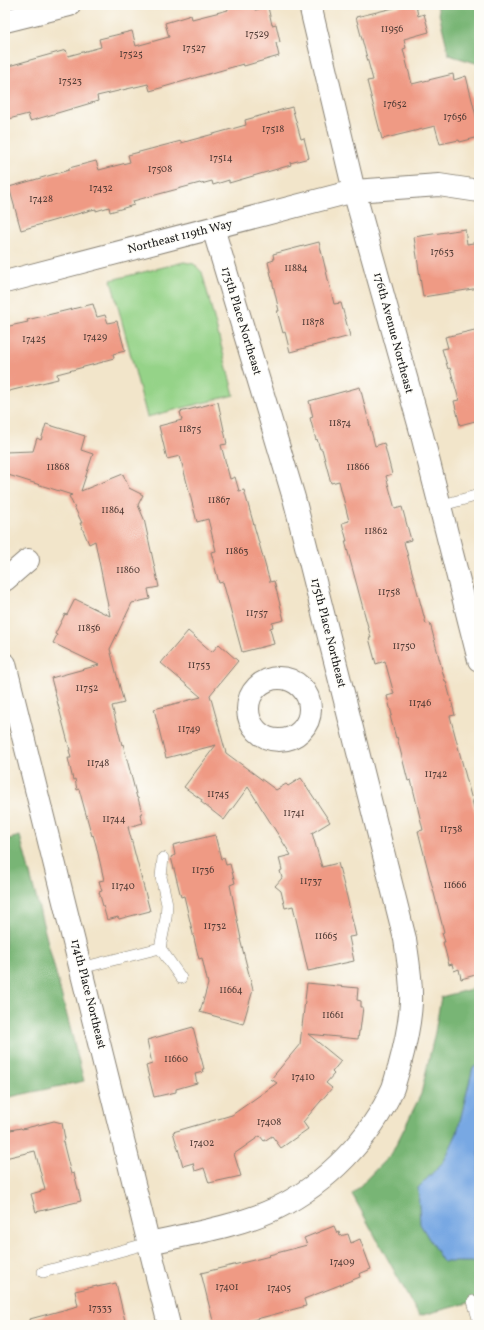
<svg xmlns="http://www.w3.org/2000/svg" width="484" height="1330" viewBox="0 0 484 1330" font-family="Vollkorn,serif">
  <rect width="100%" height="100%" fill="#fdfcf7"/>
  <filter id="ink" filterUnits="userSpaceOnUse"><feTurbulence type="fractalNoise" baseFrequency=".025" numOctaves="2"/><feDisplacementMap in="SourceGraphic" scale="8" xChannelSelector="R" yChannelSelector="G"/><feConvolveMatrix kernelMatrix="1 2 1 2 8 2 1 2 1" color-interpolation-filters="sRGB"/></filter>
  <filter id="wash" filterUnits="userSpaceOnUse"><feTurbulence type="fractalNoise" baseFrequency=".012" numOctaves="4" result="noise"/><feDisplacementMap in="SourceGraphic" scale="16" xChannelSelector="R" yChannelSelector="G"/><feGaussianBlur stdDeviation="0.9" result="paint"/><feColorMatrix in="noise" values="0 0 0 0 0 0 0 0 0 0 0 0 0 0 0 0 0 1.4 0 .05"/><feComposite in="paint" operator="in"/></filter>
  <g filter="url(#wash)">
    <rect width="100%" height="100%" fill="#f2e5ca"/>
    <polygon fill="#95d388" stroke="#587852" points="184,262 194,264 202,272 234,395 147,417 111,280"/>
    <g fill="#78b574" stroke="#4a6848">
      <polygon points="437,5 479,5 479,64 449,55"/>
      <polygon points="20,836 84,1081 5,1098 5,840"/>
      <polygon points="479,987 479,1300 419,1316 352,1194 392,1153 421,1094 435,1032 441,997"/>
    </g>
    <polygon fill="#78a8e3" stroke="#4a6280" points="479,1065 479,1259 473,1262 443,1262 420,1224 418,1188 444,1161 457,1133 473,1067"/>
    <g id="blocks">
      <g fill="#ef9a84">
        <polygon points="227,5 254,5 255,10 268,7 272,25 276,24 280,42 276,43 279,56 244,66 243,64 150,91 148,84 97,96 98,101 30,121 28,114 5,120 5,67 66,50 68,56 101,47 99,39 132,31 136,46 169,37 165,23 191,15 192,19 228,10"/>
        <polygon points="406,5 416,5 418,16 424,14 429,32 404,39 406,48 403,49 412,84 453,74 454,80 466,76 479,128 479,137 460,142 459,140 440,144 435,126 382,139 367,81 373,80 356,17"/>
        <polygon points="292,107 301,139 304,138 309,158 290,163 291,165 229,183 229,180 213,185 212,181 201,184 200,183 133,201 134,205 110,212 109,207 96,211 96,209 91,210 21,230 9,187 69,170 69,168 96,161 99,170 130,162 128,155 181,141 181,143 246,125 245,120"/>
        <polygon points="465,229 467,244 479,242 479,288 423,297 414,237"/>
        <polygon points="319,242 334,304 341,303 350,336 290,352 285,332 283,333 277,311 279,311 268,262 274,260 273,254"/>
        <polygon points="93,304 97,317 105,315 108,323 117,321 125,351 113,354 114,358 103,361 103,362 57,374 58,379 5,392 5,327 28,322 27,320"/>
        <polygon points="479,329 479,420 460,425 454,401 459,400 450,368 448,369 442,349 448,348 445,337"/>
        <polygon points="360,387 375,446 384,443 392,474 386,476 395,509 402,507 411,540 404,542 426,624 430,623 445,681 446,681 455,715 450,716 479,827 479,974 461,979 459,969 454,971 452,964 449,965 443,942 445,942 442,933 444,932 418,831 423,830 411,780 408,781 397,737 396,738 390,716 392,715 387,696 394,694 385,661 376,664 369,638 371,638 345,541 347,541 342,523 349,521 339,481 331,483 322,449 320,449 317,439 316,440 310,418 313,417 309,401"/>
        <polygon points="218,402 227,444 221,445 230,479 235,477 239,491 244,490 270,582 274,581 284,620 272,623 273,627 270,628 274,644 242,652 223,582 219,583 211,552 216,551 208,519 197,522 180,456 167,459 159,426 182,420 180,412"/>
        <polygon points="46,424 85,436 81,450 93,454 81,491 123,474 129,488 143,495 138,505 144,519 159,587 148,589 150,599 132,603 110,649 124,703 112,706 122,745 123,744 137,798 138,798 142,813 140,814 143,823 128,827 150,911 119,919 118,917 107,920 99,892 102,891 99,881 104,880 96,845 93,835 92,836 79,789 77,790 75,779 73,780 68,758 71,758 69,750 70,750 51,678 99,665 53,643 57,635 55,634 65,614 67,615 75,599 110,616 95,541 89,544 80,523 82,523 69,496 72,495 5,474 5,452 33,451 37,438 41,440"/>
        <polygon points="188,631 212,652 219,644 238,661 210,695 226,753 276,790 286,784 288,786 301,778 330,822 312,833 322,867 338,863 347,897 356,936 349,937 354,961 308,971 293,906 285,908 281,891 275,886 282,878 280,871 282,870 279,858 291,855 248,787 224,820 201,802 202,800 184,787 216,745 166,758 154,709 201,697 161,663"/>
        <polygon points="215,835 221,859 224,858 226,865 230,864 235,883 230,885 241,939 240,939 253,990 243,1024 200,1012 208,984 202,958 199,959 196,947 184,896 181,897 171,857 175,855 173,845"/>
        <polygon points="307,983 358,988 357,1000 361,1001 361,1007 363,1007 360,1031 359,1031 358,1039 308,1034 341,1061 332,1072 334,1074 326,1083 332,1088 303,1122 308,1129 281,1148 272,1136 264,1141 260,1136 234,1154 241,1176 209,1183 204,1168 195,1171 193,1163 183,1166 173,1132 232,1115 277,1083 271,1079 300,1044"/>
        <polygon points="193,1027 204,1069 202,1069 203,1072 195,1074 197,1083 176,1089 176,1092 154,1097 146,1066 152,1064 147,1040"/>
        <polygon points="54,1121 62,1123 65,1139 63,1142 71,1174 74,1173 81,1201 36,1212 31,1194 45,1190 35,1151 5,1158 5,1131 21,1128 22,1129"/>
        <polygon points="334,1226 337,1233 339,1232 340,1236 348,1234 351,1243 360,1239 371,1269 359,1274 360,1277 304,1299 306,1306 249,1321 250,1325 214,1325 201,1273 270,1256 269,1255 307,1245 304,1238"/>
        <polygon points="116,1283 126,1325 31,1325 30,1319 78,1306 75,1291 97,1286 97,1287"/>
      </g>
    </g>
  </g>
  <g filter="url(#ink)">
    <use href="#blocks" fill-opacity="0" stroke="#878073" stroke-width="1"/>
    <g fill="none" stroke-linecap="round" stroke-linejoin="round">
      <g stroke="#878073" stroke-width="12">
        <g id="service">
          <polyline points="439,506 479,495"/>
          <polyline points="160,948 181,978"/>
          <polyline points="81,968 160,948 166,918 167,904 161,877 163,858"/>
          <polyline points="43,1272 149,1243"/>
          <polyline points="473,1301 479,1322"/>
        </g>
      </g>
      <g stroke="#878073" stroke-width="24">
        <g id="minor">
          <polyline points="310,5 354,191 422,435 479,660"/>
          <polyline points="5,21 69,5"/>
          <polyline points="5,282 354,191 439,185 479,191"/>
          <polyline points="5,580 28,560"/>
          <polyline points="5,664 169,1325"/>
          <circle cx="279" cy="709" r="31"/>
          <path d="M149 1243C190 1234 239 1226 277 1208 326 1184 371 1138 393 1088 395 1082 397 1074 399 1068 405 1046 410 1025 411 1002 412 981 408 960 405 939L294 498 213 228"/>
        </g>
      </g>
      <use href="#service" stroke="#fff" stroke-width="11"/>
      <use href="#minor" stroke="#fff" stroke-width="22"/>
    </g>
  </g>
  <g text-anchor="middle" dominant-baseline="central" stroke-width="3" stroke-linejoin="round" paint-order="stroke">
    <g font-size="10" fill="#513c36">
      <text x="392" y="29">11956</text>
      <text x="257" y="34">17529</text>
      <text x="194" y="48">17527</text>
      <text x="131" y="54">17525</text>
      <text x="70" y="81">17523</text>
      <text x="395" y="104">17652</text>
      <text x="455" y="117">17656</text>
      <text x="273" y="129">17518</text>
      <text x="221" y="158">17514</text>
      <text x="160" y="169">17508</text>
      <text x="101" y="188">17432</text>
      <text x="41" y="199">17428</text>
      <text x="442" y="252">17653</text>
      <text x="296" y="268">11884</text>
      <text x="313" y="322">11878</text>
      <text x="95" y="337">17429</text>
      <text x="34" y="339">17425</text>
      <text x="340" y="423">11874</text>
      <text x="190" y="429">11875</text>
      <text x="58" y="467">11868</text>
      <text x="358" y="467">11866</text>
      <text x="219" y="500">11867</text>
      <text x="113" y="510">11864</text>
      <text x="376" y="531">11862</text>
      <text x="237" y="551">11863</text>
      <text x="128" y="570">11860</text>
      <text x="389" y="592">11758</text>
      <text x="257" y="613">11757</text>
      <text x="89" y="628">11856</text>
      <text x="404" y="646">11750</text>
      <text x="199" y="665">11753</text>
      <text x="87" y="688">11752</text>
      <text x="420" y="703">11746</text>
      <text x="189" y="729">11749</text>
      <text x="98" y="763">11748</text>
      <text x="436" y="774">11742</text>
      <text x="218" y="794">11745</text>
      <text x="294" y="813">11741</text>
      <text x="114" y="819">11744</text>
      <text x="451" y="829">11738</text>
      <text x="203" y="870">11736</text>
      <text x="311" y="881">11737</text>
      <text x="455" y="885">11666</text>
      <text x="123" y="886">11740</text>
      <text x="215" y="926">11732</text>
      <text x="326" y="936">11665</text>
      <text x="231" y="990">11664</text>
      <text x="333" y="1015">11661</text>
      <text x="176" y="1059">11660</text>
      <text x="303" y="1077">17410</text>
      <text x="269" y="1122">17408</text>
      <text x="202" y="1143">17402</text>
      <text x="342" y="1262">17409</text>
      <text x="227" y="1287">17401</text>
      <text x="279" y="1288">17405</text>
      <text x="100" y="1308">17333</text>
    </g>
    <g font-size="12" fill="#1c1c1c" stroke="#fdfcf7">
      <text transform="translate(180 237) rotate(-14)">Northeast 119th Way</text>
      <text transform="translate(241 321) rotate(73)">175th Place Northeast</text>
      <text transform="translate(393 333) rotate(75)">176th Avenue Northeast</text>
      <text transform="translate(328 633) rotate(76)">175th Place Northeast</text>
      <text transform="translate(88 994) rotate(76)">174th Place Northeast</text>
    </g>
  </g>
  <rect width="484" height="1330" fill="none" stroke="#fdfcf7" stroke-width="20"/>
</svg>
